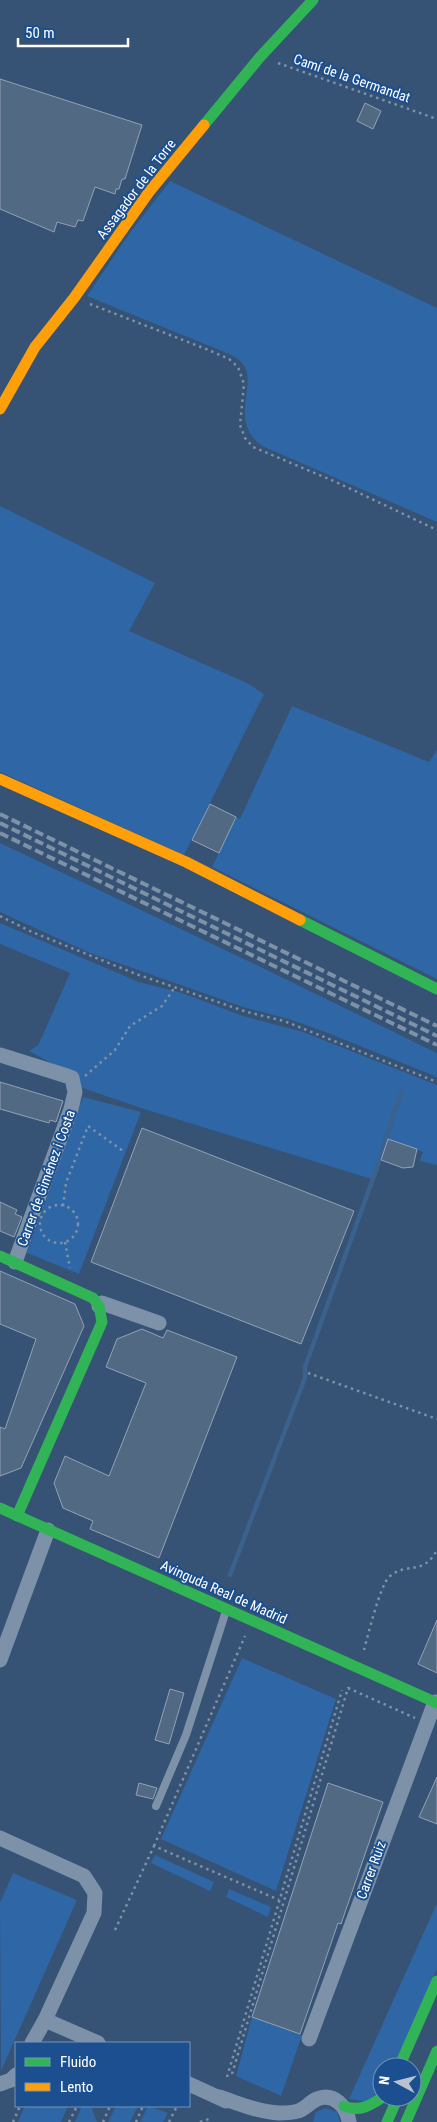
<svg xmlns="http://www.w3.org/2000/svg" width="437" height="2122" viewBox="0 0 437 2122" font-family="'Roboto Condensed',sans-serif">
  <rect width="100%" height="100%" fill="#365274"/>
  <g fill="#2f66a5">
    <path d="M170 181 437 308V522L262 446C226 419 261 382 241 362 234 354 211 347 200 342 162 327 124 311 87 296L129 234Z"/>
    <polygon points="0,506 155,583 129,631 247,683 264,694 184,855 0,772"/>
    <polygon points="292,706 429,762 437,750 437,979 212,867 236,817 240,819"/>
    <polygon points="0,843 244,959 437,1053 437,1077 328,1033 289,1019 246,1008 90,953 0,912"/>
    <polygon points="0,923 139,982 182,993 243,1016 303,1032 437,1085 437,1165 420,1161 423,1152 388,1139 375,1180 144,1109 77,1086 72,1074 29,1051 38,1045 42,1037 70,973 0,944"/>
    <polygon points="83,1097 141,1112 79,1274 27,1253"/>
    <polygon points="242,1658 336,1699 276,1891 161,1839"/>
    <polygon points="155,1855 214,1882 210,1891 151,1863"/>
    <polygon points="13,1873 77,1900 1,2071 0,1903"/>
    <polygon points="229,1889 271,1907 268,1917 226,1897"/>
    <polygon points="437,1903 437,1969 394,2067 382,2067 382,2090 368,2102 349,2099"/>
    <polygon points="252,2017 302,2035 281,2096 236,2076"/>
    <polygon points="25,2106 68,2106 61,2122 18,2122"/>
    <polygon points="82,2106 91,2106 97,2122 75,2122"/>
    <polygon points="116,2106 138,2106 130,2122 108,2122"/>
    <polygon points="148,2106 168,2113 163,2122 140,2122"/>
    <polygon points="325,2108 337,2112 340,2122 313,2122 316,2112"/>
  </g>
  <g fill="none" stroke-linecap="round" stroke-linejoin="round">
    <polyline stroke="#3b618d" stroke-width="4.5" points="230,1575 305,1378 305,1367 375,1173 401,1092"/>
  </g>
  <g fill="#526984" stroke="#92a2b6">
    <polygon points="0,79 142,125 125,179 122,179 119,189 116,189 115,194 95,187 83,221 78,220 75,227 57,222 54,232 0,209"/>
    <polygon points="365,103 381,111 373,129 357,121"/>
    <polygon points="210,804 236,817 219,853 192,840"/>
    <polygon points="0,1082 63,1101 56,1122 50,1120 49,1123 0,1109"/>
    <polygon points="142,1128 354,1211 301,1344 91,1262"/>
    <polygon points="388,1139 417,1149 413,1167 403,1168 381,1160"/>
    <polygon points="0,1202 17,1210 15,1214 22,1217 14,1237 0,1231"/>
    <polygon points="0,1271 75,1304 84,1326 21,1468 0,1476 0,1427 5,1429 36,1339 0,1324"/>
    <polygon points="142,1329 163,1338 167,1330 237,1357 159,1558 90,1529 93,1521 63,1508 54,1483 65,1456 109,1476 146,1383 106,1367 117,1339"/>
    <polygon points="437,1620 437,1673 418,1664"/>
    <polygon points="170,1689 184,1693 169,1744 155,1740"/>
    <polygon points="437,1777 437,1824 419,1817"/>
    <polygon points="139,1783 157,1788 153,1799 136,1795"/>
    <polygon points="328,1783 383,1802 341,1924 338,1923 300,2034 252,2017"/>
  </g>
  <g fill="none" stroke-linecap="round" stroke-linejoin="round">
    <g stroke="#7d92a8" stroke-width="2.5" stroke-dasharray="2.5 4" stroke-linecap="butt">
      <polyline points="278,63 437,119"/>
      <polyline points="90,304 206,349 229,359 238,367 244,384 240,425 245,438 253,447 336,482 437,530"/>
      <polyline points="0,916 32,932 136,974 247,1012 284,1021 437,1082"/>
      <polyline points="85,1076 115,1050 130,1026 162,1006 175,987"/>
      <circle cx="59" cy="1224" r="19"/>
      <polyline points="63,1206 66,1183 88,1126 123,1151"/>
      <polyline points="65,1242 70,1268"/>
      <polyline points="308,1373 437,1419"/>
      <path d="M364 1650C368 1635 380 1586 389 1577 407 1561 422 1577 437 1550"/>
      <polyline points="154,1846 245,1636"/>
      <polyline points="115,1930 154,1846 279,1900"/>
      <polyline points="232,2074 348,1688 415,1718"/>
      <polyline points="227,2077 342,1690"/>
      <polyline points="13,2122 20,2106"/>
      <polyline points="69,2122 77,2106"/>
      <polyline points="103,2122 110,2106"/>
      <polyline points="136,2122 143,2106"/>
      <polyline points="169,2122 177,2106"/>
      <polyline points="200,2122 209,2119"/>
    </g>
    <polyline stroke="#7d92a8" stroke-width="8" points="156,1806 186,1735 226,1611"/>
    <g stroke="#7d92a8" stroke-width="15">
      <polyline points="0,1055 67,1076 72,1078 75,1092 71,1109 15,1262"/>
      <polyline points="99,1306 102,1303 159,1323"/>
      <polyline points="0,1660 48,1530"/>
      <polyline points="0,1838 84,1876 95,1893 94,1913 45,2020 32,2043"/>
      <polyline points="45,2020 98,2043"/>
      <polyline points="309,2039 435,1702"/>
      <polyline points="0,2084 11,2080 16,2075"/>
      <polyline points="189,2084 226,2101"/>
      <path d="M219 2097C238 2103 258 2112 279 2113 285 2113 292 2113 298 2111 305 2109 310 2102 317 2099 334 2092 347 2107 349 2122"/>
    </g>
    <g stroke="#30b455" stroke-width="11">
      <polyline points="204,125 260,57 313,0"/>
      <polyline points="300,920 437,989"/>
      <polyline points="0,1256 93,1298 99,1306 102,1322 17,1516"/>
      <polyline points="0,1508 437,1703"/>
      <polyline points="399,2067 437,1981"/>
      <path d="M344 2106C359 2112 370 2106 383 2097"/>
      <polyline points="387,2122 398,2097"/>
      <polyline points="406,2122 437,2051"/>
    </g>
    <g stroke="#ff9f0a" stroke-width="11">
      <polyline points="0,409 35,347 74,298 149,192 204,125"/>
      <polyline points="0,779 186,862 300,920"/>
    </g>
    <g stroke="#7e92a7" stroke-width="4" stroke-dasharray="9 4" stroke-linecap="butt">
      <polyline points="0,814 437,1026"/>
      <polyline points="0,823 437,1036"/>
      <polyline points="0,833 437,1045"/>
    </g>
  </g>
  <g text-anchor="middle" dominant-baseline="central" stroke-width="4" stroke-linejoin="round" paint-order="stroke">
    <g font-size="14" fill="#fff" stroke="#1b4f8f">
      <text transform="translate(352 78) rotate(19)">Camí de la Germandat</text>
      <text transform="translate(136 189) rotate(-53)">Assagador de la Torre</text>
      <text transform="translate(46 1178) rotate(-70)">Carrer de Giménez i Costa</text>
      <text transform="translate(224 1592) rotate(24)">Avinguda Real de Madrid</text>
      <text transform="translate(371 1870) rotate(-70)">Carrer Ruiz</text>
    </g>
  </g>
  <rect x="15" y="2042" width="175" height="65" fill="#1b4f8f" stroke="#7695bc"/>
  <rect x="25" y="2058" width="25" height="8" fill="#30b455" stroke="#7695bc"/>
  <text x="60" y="2067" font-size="15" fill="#ffffff">Fluido</text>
  <rect x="25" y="2083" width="25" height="8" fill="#ff9f0a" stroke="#7695bc"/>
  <text x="60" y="2092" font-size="15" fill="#ffffff">Lento</text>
  <g transform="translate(397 2082) rotate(277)"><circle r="24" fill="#1b4f8f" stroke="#7695bc"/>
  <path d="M0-4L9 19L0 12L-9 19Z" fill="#b9c2ce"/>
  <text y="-8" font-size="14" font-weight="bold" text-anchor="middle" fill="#ffffff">N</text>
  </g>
  <path d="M18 38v8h110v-8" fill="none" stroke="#ffffff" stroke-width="2.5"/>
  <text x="25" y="38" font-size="15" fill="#ffffff" stroke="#1b4f8f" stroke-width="4" paint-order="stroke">50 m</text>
</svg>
